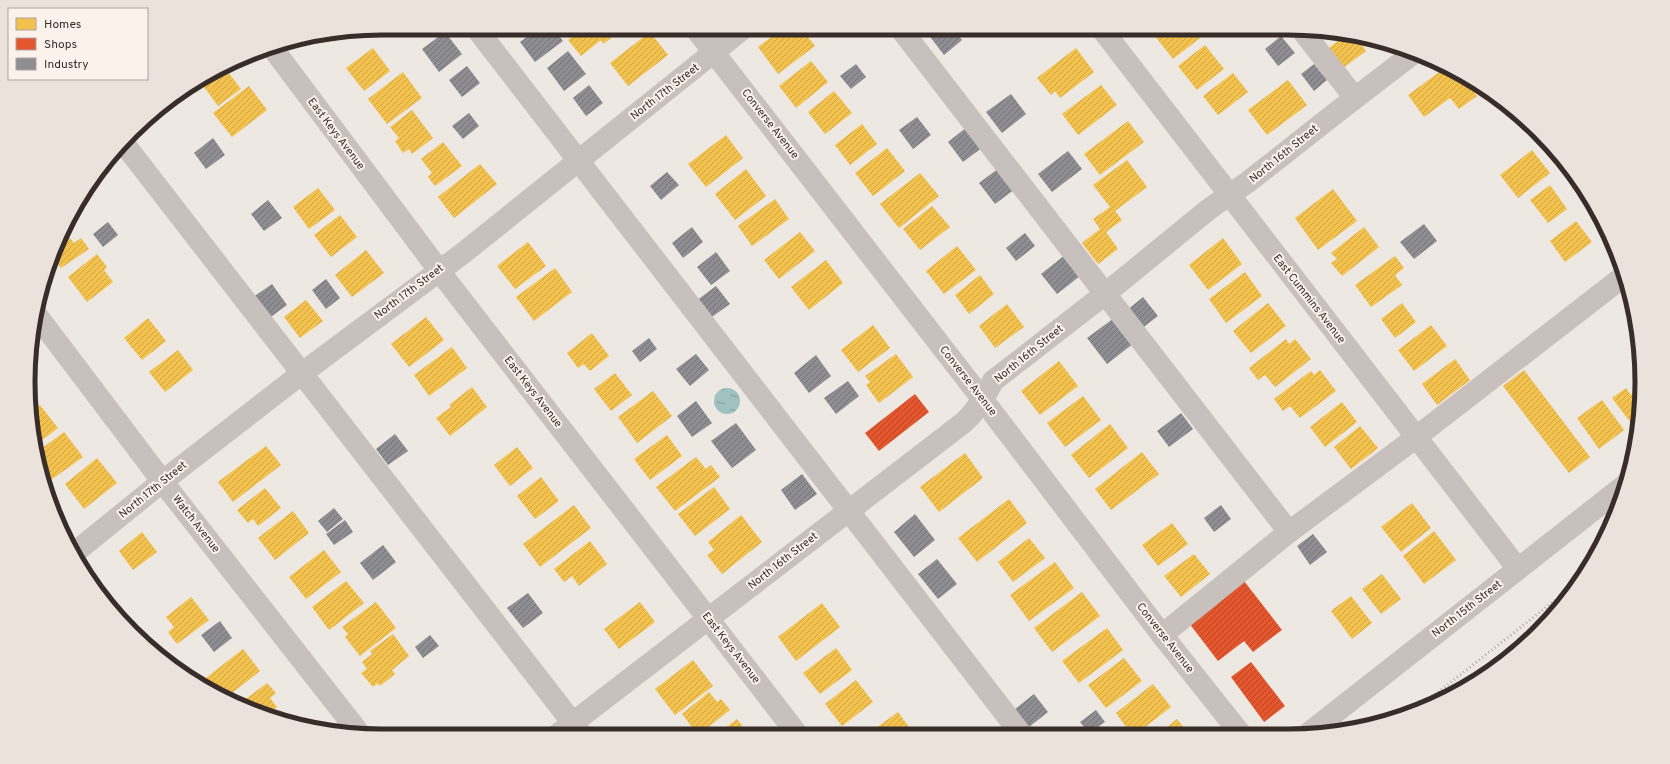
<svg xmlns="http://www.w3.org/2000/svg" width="1670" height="764" viewBox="0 0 1670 764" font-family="Overpass,sans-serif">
  <defs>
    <pattern id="water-ripples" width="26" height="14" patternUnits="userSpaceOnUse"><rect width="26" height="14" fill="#9fc1bf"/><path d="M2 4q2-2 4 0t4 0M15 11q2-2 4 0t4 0" fill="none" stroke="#839d9b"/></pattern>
    <pattern id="homes-hatch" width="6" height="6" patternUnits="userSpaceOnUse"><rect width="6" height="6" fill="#f2c14e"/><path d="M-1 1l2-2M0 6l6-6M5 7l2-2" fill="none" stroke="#d0a644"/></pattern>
    <pattern id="shops-hatch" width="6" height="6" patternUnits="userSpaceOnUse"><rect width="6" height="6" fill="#e4572e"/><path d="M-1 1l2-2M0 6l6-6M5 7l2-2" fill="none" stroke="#ba4827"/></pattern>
    <pattern id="industry-hatch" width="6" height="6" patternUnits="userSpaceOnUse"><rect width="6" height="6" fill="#8d8d92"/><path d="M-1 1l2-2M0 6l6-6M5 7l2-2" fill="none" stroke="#747477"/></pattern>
  </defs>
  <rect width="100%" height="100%" fill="#eee8e3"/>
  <circle fill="url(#water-ripples)" cx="727" cy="401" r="13"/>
  <g fill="url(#homes-hatch)">
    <polygon points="583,28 624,28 603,44 601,40 581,56 568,40"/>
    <polygon points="783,28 801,28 815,46 778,74 758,47"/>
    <polygon points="1005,28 1020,28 1011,35"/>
    <polygon points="1163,28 1192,28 1200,38 1173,59 1154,35"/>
    <polygon points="650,32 668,55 628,86 610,63"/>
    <polygon points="345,34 334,42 330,37"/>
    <polygon points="1347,34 1353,34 1366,51 1343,68 1329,48"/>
    <polygon points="1205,45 1224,69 1197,90 1178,66"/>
    <polygon points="373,48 390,71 364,91 346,68"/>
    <polygon points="1076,48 1094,72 1060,98 1055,91 1051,95 1037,78"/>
    <polygon points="811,61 828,82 796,108 779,86"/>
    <polygon points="224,67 241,89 218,106 199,80"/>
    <polygon points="1446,67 1463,76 1477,96 1459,109 1450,98 1424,117 1408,95"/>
    <polygon points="403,72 422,98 387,124 368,99"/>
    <polygon points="1233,73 1248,92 1218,115 1203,96"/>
    <polygon points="1288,80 1307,105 1267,135 1248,110"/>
    <polygon points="1101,85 1117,105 1078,135 1062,114"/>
    <polygon points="249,86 267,110 232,137 213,113"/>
    <polygon points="834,91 852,113 825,134 808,112"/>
    <polygon points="412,110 433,138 412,154 409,149 403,153 395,141 399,138 390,127"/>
    <polygon points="1128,121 1144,142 1100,175 1084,154"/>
    <polygon points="862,124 877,144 850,165 835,145"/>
    <polygon points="726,135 743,158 706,187 688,164"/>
    <polygon points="443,142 462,166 435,186 428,177 432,173 421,159"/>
    <polygon points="887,148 905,171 873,196 855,173"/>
    <polygon points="1532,150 1550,173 1518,198 1500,175"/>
    <polygon points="1127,160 1147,187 1115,211 1122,220 1106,232 1118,249 1098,264 1082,243 1100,229 1093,219 1110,207 1093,185"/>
    <polygon points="480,164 497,184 454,218 438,197"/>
    <polygon points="746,169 766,196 735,220 715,194"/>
    <polygon points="920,173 939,196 899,228 880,204"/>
    <polygon points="1550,185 1567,209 1548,223 1530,200"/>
    <polygon points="318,188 335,210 309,229 293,207"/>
    <polygon points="1333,189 1357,221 1318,250 1295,218"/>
    <polygon points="775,199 789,219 752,246 738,226"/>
    <polygon points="932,206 950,227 920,250 903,229"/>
    <polygon points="340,215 357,237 331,257 314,235"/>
    <polygon points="1576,221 1592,242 1565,262 1550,241"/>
    <polygon points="1364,227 1379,247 1342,276 1331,263 1337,259 1331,253"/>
    <polygon points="65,232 74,243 81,238 89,249 61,268 55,260"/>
    <polygon points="800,232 815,251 779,279 764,260"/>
    <polygon points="1223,238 1242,264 1208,290 1189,265"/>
    <polygon points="528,242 546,266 515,289 497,266"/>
    <polygon points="957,246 976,270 944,294 926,271"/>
    <polygon points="366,250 384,273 352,297 335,275"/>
    <polygon points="97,254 107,267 104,270 113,282 87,302 68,277"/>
    <polygon points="1395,256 1404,268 1395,275 1402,285 1371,307 1355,285"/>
    <polygon points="826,260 843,283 809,310 791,287"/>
    <polygon points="555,268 572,292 534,321 516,297"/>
    <polygon points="1245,272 1262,296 1226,323 1209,299"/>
    <polygon points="980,275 994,294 969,314 955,295"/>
    <polygon points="306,300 323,321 300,338 284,317"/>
    <polygon points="1268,303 1286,326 1251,353 1233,331"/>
    <polygon points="1402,303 1416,322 1395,338 1381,319"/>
    <polygon points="1007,304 1024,327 995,348 979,326"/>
    <polygon points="426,317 444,340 409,367 391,344"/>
    <polygon points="148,318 166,341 142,360 124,338"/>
    <polygon points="873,325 890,348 858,372 841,350"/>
    <polygon points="1431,325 1447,346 1414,371 1398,350"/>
    <polygon points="592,333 609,356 590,371 584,364 578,368 567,353"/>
    <polygon points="1286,339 1289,344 1295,339 1311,359 1275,387 1265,375 1258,380 1249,368"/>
    <polygon points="452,347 467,368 429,396 414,375"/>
    <polygon points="178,350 193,370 165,392 149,372"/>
    <polygon points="896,354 913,377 879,403 866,385 870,382 865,376"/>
    <polygon points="1455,359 1470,380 1437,405 1422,384"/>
    <polygon points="1059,361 1078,386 1040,415 1021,391"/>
    <polygon points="1320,370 1336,391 1300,418 1290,406 1283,411 1274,399 1311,371 1314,375"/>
    <polygon points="1524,370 1590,457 1569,473 1503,386"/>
    <polygon points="615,373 632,395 611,411 594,389"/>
    <polygon points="472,387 487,407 450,436 436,418 451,407 449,405"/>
    <polygon points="1641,387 1638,418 1631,423 1612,398 1626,388 1631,395"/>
    <polygon points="32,388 37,393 32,397"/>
    <polygon points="653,391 672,416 637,443 618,417"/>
    <polygon points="1083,396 1101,420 1065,447 1047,423"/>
    <polygon points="1602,400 1624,430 1599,449 1577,418"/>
    <polygon points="1342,402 1357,422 1325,447 1310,427"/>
    <polygon points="40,405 58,428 37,444 34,441 31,428 32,411"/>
    <polygon points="1110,424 1128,448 1089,478 1071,455"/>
    <polygon points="1360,426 1378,448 1351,469 1334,447"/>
    <polygon points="64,432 83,457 44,485 37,452"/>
    <polygon points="667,435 682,456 650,480 634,459"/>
    <polygon points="266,446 281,465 233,502 218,482"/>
    <polygon points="517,447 533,468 510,486 494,465"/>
    <polygon points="1142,452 1159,474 1111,510 1095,489"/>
    <polygon points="965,453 983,478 939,512 920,487"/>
    <polygon points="696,457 706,469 711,465 720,477 675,511 656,487"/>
    <polygon points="97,458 117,483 84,509 65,484"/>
    <polygon points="541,477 559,501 535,519 517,496"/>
    <polygon points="714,487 730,509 695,536 678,514"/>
    <polygon points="265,488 281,508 258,526 253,519 248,523 237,510"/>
    <polygon points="1009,499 1027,523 977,562 958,538"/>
    <polygon points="1412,503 1431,528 1401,552 1381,527"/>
    <polygon points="574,505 591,528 540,567 523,544"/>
    <polygon points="293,511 309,533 275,560 258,538"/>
    <polygon points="741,515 762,542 722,574 707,555 714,550 708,542"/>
    <polygon points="1172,523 1188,544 1158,566 1142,545"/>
    <polygon points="1434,531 1456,560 1424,584 1403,556"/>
    <polygon points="142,532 157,552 133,570 119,551"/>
    <polygon points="1029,538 1045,558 1013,582 998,562"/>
    <polygon points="590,541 607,564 579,586 572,576 564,582 554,569"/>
    <polygon points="324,550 341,572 306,599 289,577"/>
    <polygon points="1194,554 1210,574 1181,597 1164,576"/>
    <polygon points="1055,562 1074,588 1029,621 1010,595"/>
    <polygon points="1382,574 1401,599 1381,614 1362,589"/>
    <polygon points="346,581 364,603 329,630 312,607"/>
    <polygon points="1082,592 1100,616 1052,652 1034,628"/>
    <polygon points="1351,596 1372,623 1352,639 1331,611"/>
    <polygon points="191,597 209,620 177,644 168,632 174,627 166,617"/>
    <polygon points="376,602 396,628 360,656 345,637 348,634 342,627"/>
    <polygon points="640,602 655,622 619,649 604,629"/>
    <polygon points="822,603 840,627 796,661 778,637"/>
    <polygon points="1107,628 1123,650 1079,683 1062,661"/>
    <polygon points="393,634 409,656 392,670 395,674 380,686 378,683 373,687 361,673 367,669 362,662 372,654 370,651"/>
    <polygon points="836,648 852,670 820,694 803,673"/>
    <polygon points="243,649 260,671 227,697 218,690 217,691 202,681"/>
    <polygon points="1124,658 1142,681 1106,708 1088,685"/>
    <polygon points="693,660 713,686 675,715 655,689"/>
    <polygon points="856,680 873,702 842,726 825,704"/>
    <polygon points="267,683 276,693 270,698 277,707 267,715 247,709 239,704"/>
    <polygon points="1153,684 1171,707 1136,734 1131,734 1116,713"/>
    <polygon points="709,692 717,702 721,699 730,710 698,735 682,714"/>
    <polygon points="898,712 914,734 868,734"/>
    <polygon points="296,715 306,727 283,720 287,716 290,720"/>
    <polygon points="737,719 749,735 716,735"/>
    <polygon points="1177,719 1188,733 1159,734"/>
  </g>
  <g fill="url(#shops-hatch)">
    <polygon points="915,394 929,412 879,451 865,433"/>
    <polygon points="1244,581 1282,630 1253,652 1244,641 1218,661 1189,623"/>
    <polygon points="1251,662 1285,706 1264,722 1231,677"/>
  </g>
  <g fill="url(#industry-hatch)">
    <polygon points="539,28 553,28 563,41 535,62 520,42"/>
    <polygon points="937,28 953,28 962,40 944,55 928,34"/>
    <polygon points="445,32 462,54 439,72 422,49"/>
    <polygon points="1281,36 1295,53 1278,66 1265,49"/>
    <polygon points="568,51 586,74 564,91 547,68"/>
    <polygon points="856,64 866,77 851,89 840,76"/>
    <polygon points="1314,64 1327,80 1314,91 1301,74"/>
    <polygon points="467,66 480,83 462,97 449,80"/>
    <polygon points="589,85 603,103 586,116 573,98"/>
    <polygon points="1011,94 1026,114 1002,133 986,112"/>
    <polygon points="469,113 479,126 463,139 452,126"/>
    <polygon points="917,117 931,135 913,149 899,130"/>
    <polygon points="967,127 983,147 963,162 948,142"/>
    <polygon points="213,138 225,155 206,169 194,153"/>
    <polygon points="1068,151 1082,169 1052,192 1038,174"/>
    <polygon points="999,168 1015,189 995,204 979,183"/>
    <polygon points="667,172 679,185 661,200 650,186"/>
    <polygon points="268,200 282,218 264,231 251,214"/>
    <polygon points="108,222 118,235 103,247 93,234"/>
    <polygon points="1424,224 1437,241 1414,259 1400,242"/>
    <polygon points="692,227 703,242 683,258 672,243"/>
    <polygon points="1025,233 1035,246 1016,261 1006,248"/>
    <polygon points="716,252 730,271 711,285 697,267"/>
    <polygon points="1065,255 1080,276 1057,294 1041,274"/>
    <polygon points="326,279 340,298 326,309 312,290"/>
    <polygon points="272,284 287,305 268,319 252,298"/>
    <polygon points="716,286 730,304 709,319 696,301"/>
    <polygon points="1143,297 1158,316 1141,329 1126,311"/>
    <polygon points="1114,318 1134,343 1107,364 1087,338"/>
    <polygon points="649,338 657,349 640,362 632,351"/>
    <polygon points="696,354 709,370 690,386 676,369"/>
    <polygon points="816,355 831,376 809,393 794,373"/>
    <polygon points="848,381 859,396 836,414 824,398"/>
    <polygon points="696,401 712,423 692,437 677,416"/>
    <polygon points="1181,413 1193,429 1169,447 1157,431"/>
    <polygon points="736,423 756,450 732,468 711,441"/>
    <polygon points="395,434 408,451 388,465 376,449"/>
    <polygon points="802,474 817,494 795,510 781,490"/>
    <polygon points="1221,505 1231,519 1214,532 1204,518"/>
    <polygon points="334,508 343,519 327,532 318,521"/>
    <polygon points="915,514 935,540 914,557 894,532"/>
    <polygon points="345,520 353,532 334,545 326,534"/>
    <polygon points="1313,534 1327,552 1310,565 1297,546"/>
    <polygon points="383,545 396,562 373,580 360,563"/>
    <polygon points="937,559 957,584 938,599 918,574"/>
    <polygon points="528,593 543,613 523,628 507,608"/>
    <polygon points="220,621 232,638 214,652 201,635"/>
    <polygon points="430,635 439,646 423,658 415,647"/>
    <polygon points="1034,694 1048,712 1029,727 1015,709"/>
    <polygon points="1096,710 1105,722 1089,733 1080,722"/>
    <polygon points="613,728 619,735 603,735"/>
  </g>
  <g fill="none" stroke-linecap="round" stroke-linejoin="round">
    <g stroke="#c7c0bc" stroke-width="22">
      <path d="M476 28C659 262 838 500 1021 734"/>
      <polyline points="695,28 993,413 1162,635 1240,733"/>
      <polyline points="900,28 1289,532"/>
      <polyline points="1101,28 1518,569"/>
      <polyline points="1301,29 1355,98"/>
      <polyline points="271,46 447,281 798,735"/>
      <polyline points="125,145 582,735"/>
      <polyline points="35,313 169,490 360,734"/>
      <polyline points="73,554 163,481 301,374 462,254 744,28"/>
      <polyline points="1162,635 1289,532 1402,448 1624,276"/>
      <polyline points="1309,733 1625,485"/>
      <path d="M557 735 963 423C976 412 985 396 993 381L1105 294 1209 209 1248 182 1337 112 1415 52"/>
    </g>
    <g stroke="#b0aaa6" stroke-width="3" stroke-dasharray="1 3" stroke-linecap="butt">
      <polyline points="1482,675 1523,643"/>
      <polyline points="1413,712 1577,583"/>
    </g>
  </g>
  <g text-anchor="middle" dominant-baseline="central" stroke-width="4" stroke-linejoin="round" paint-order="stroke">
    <g font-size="11" fill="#392d2a" stroke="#faf2eb">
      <text transform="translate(665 92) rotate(-38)">North 17th Street</text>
      <text transform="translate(770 124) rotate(52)">Converse Avenue</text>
      <text transform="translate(336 134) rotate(53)">East Keys Avenue</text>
      <text transform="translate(1284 154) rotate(-39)">North 16th Street</text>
      <text transform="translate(409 292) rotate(-37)">North 17th Street</text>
      <text transform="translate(1309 299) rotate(52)">East Cummins Avenue</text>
      <text transform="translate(1029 354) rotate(-39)">North 16th Street</text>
      <text transform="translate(968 381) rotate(52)">Converse Avenue</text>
      <text transform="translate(533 392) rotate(52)">East Keys Avenue</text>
      <text transform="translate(153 490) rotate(-39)">North 17th Street</text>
      <text transform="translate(196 524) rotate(52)">Watch Avenue</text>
      <text transform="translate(783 561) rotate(-38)">North 16th Street</text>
      <text transform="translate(1467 609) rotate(-38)">North 15th Street</text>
      <text transform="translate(1165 638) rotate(52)">Converse Avenue</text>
      <text transform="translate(731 648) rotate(52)">East Keys Avenue</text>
    </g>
  </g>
  <path d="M0 0H1670V764H0ZM382 35H1288A347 347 0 0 1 1635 382V382A347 347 0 0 1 1288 729H382A347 347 0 0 1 35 382V382A347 347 0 0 1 382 35Z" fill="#ebe2dc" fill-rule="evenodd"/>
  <path fill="none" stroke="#392d2a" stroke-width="5" d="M382 35H1288A347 347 0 0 1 1635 382V382A347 347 0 0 1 1288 729H382A347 347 0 0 1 35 382V382A347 347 0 0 1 382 35Z"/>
  <rect x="8" y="8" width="140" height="72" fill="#faf2eb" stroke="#ada39e"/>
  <rect x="16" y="18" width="20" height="12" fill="#f2c14e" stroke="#ada39e"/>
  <text x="44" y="28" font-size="12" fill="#392d2a">Homes</text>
  <rect x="16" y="38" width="20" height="12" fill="#e4572e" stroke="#ada39e"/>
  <text x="44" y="48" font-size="12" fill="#392d2a">Shops</text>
  <rect x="16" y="58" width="20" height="12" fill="#8d8d92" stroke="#ada39e"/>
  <text x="44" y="68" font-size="12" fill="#392d2a">Industry</text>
</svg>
